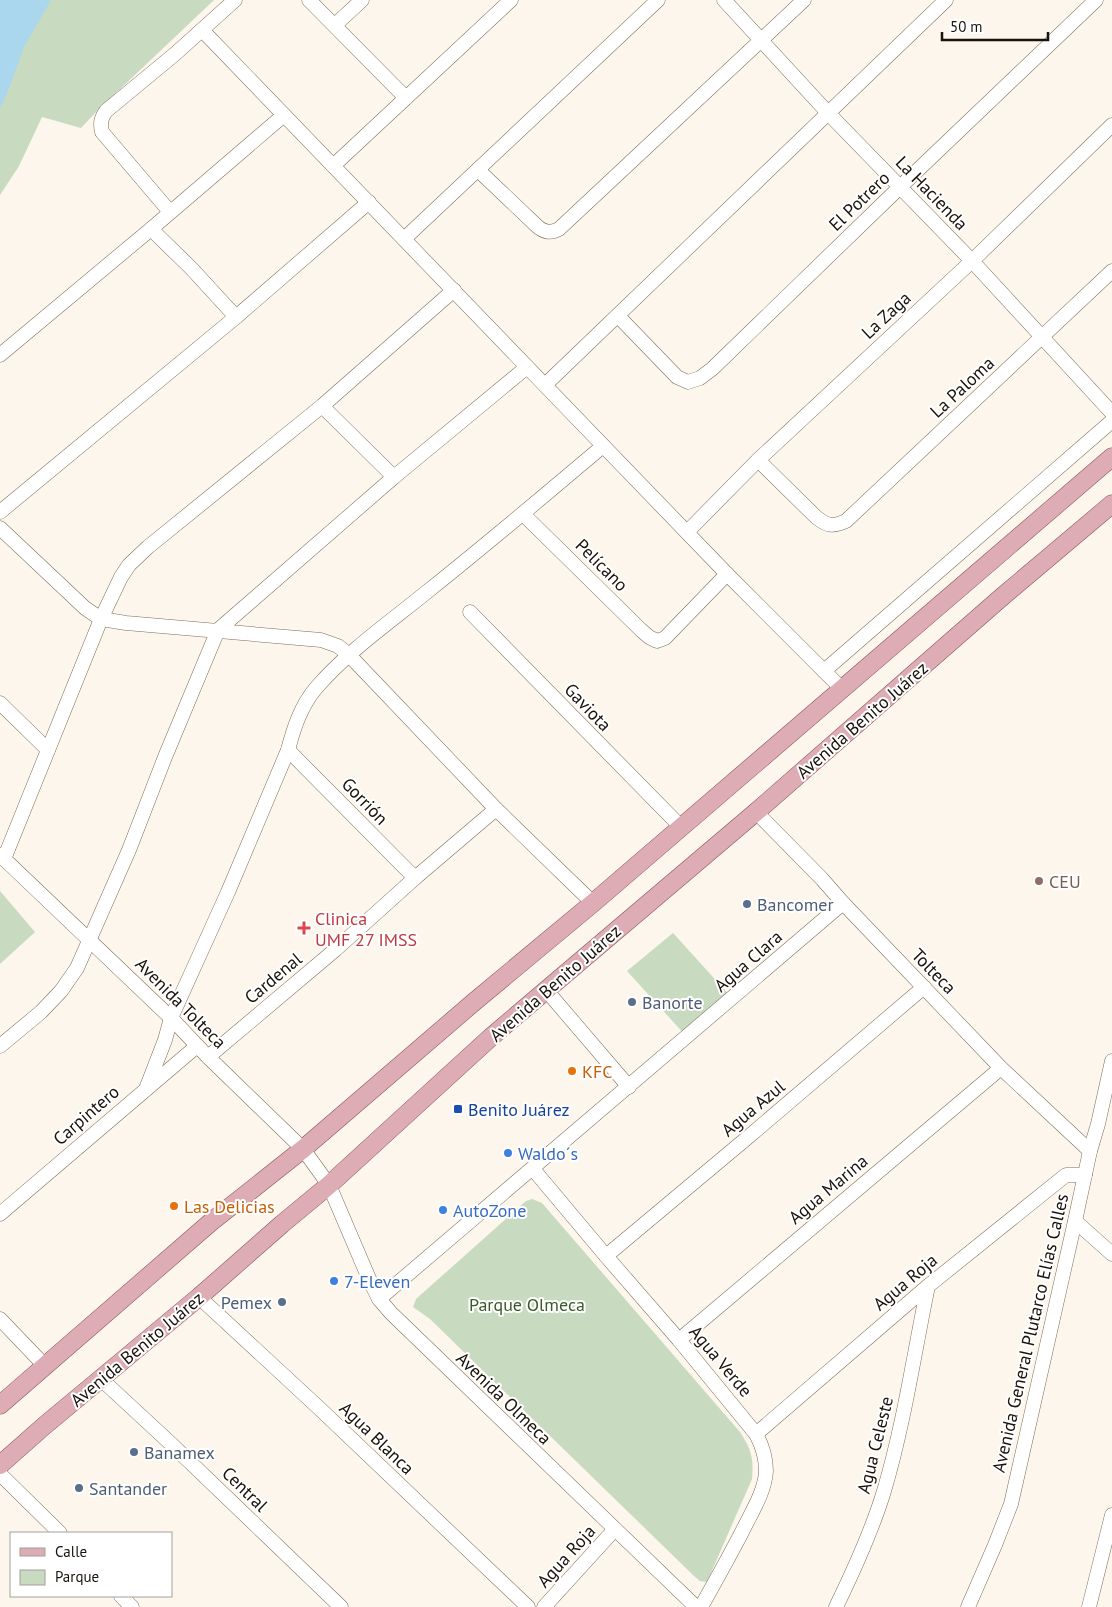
<svg xmlns="http://www.w3.org/2000/svg" width="1112" height="1607" viewBox="0 0 1112 1607" font-family="'PT Sans',sans-serif">
  <rect width="100%" height="100%" fill="#fcf6ec"/>
  <g fill="#c8dbc0">
    <polygon points="0,0 214,0 99,109 81,128 42,117 19,166 0,195"/>
    <polygon points="0,891 35,932 0,964"/>
    <polygon points="673,933 732,998 687,1037 627,971"/>
    <path d="M532 1199 542 1203 740 1432C751 1449 754 1458 752 1479L707 1582 700 1581 694 1576 430 1319 413 1307 416 1299 526 1201Z"/>
  </g>
  <polygon fill="#aad6ee" points="0,0 51,0 24,47 8,91 0,108"/>
  <g fill="none" stroke-linecap="round" stroke-linejoin="round">
    <g stroke="#7c6e59" stroke-width="15">
      <g id="minor">
        <polyline points="309,0 406,98"/>
        <polyline points="724,0 829,114 972,261 1112,413"/>
        <polyline points="335,25 362,0"/>
        <polyline points="202,30 727,574 842,689"/>
        <polyline points="333,166 511,0"/>
        <path d="M478 170 538 227C546 233 551 233 559 229L804 0"/>
        <path d="M170 212 102 132C100 123 101 118 106 111L175 54 235 0"/>
        <polyline points="151,229 192,269 236,317"/>
        <polyline points="404,239 658,0"/>
        <polyline points="618,316 677,377 688,382 700,378 712,369 900,187 1096,0"/>
        <polyline points="0,355 151,229 284,115"/>
        <polyline points="545,385 946,0"/>
        <polyline points="322,406 394,477"/>
        <path d="M758 460 816 517C827 526 833 527 846 521L1112 271"/>
        <polyline points="0,512 236,317 369,202"/>
        <polyline points="523,514 641,630 649,637 657,641 665,638 727,574"/>
        <polyline points="0,528 85,608 101,619 126,623 321,640 338,646 349,655 496,809 593,903"/>
        <polyline points="687,532 758,460 972,261 1112,125"/>
        <polyline points="470,612 681,827"/>
        <polyline points="824,671 1112,421"/>
        <polyline points="0,703 48,750"/>
        <polyline points="288,750 415,878"/>
        <polyline points="756,812 822,879 843,903 1001,1068 1090,1151"/>
        <polyline points="0,855 171,1018 208,1057 303,1149 329,1185 370,1281 379,1299 391,1313 696,1607"/>
        <polyline points="4,859 101,619 121,577 129,565 148,547 322,406 454,290"/>
        <polyline points="546,990 629,1087"/>
        <polyline points="0,1046 41,1012 61,991 77,968 129,850 165,757 218,630 394,477 527,367"/>
        <polyline points="208,1057 335,950 415,878 496,809"/>
        <path d="M146 1089 165 1040 171 1018 228 892 288 750C294 727 301 706 316 688 348 651 390 622 428 591 487 544 545 495 603 446"/>
        <path d="M533 1169 606 1256 679 1340 756 1434C762 1445 766 1458 766 1471 765 1492 751 1513 742 1532 729 1557 715 1582 701 1607"/>
        <polyline points="0,1214 197,1046"/>
        <polyline points="1075,1221 1112,1254"/>
        <polyline points="606,1256 747,1138 924,987"/>
        <polyline points="199,1297 319,1408 528,1607"/>
        <polyline points="379,1299 843,903"/>
        <polyline points="0,1319 45,1366"/>
        <polyline points="679,1340 1001,1068"/>
        <polyline points="101,1379 168,1441 341,1607"/>
        <polyline points="756,1434 928,1286 1066,1175 1085,1175"/>
        <polyline points="0,1474 60,1533"/>
        <polyline points="121,1596 132,1607"/>
        <polyline points="544,1607 615,1529"/>
        <path d="M836 1607C854 1570 872 1531 884 1491 904 1424 914 1354 928 1286"/>
        <polyline points="968,1607 995,1545 1011,1504 1075,1221 1090,1151 1098,1124 1112,1061"/>
        <polyline points="1089,1607 1112,1515"/>
      </g>
    </g>
    <g stroke="#8a5259" stroke-width="19">
      <g id="major">
        <polyline points="0,1405 211,1222 303,1149 474,1002 593,903 1112,457"/>
        <polyline points="0,1465 44,1426 199,1297 282,1224 329,1185 491,1037 756,812 1003,596 1112,504"/>
      </g>
    </g>
    <use href="#minor" stroke="#fff" stroke-width="14"/>
    <use href="#major" stroke="#ddacb5" stroke-width="18"/>
  </g>
  <circle fill="#8d6e63" stroke="#fff" stroke-width="2" cx="1039" cy="881" r="5"/>
  <g fill="#5c6f8a" stroke="#fff" stroke-width="2">
    <circle cx="747" cy="904" r="5"/>
    <circle cx="632" cy="1002" r="5"/>
    <circle cx="282" cy="1302" r="5"/>
    <circle cx="134" cy="1452" r="5"/>
    <circle cx="79" cy="1488" r="5"/>
  </g>
  <path fill="#e0444e" stroke="#fff" stroke-width="2" d="M301.5 920.5h5v5h5v5h-5v5h-5v-5h-5v-5h5z"/>
  <g fill="#e8710a" stroke="#fff" stroke-width="2">
    <circle cx="572" cy="1071" r="5"/>
    <circle cx="174" cy="1206" r="5"/>
  </g>
  <rect fill="#1a4fb4" stroke="#fff" stroke-width="2" x="453" y="1104" width="10" height="10" rx="2.5"/>
  <g fill="#3f7fe0" stroke="#fff" stroke-width="2">
    <circle cx="508" cy="1153" r="5"/>
    <circle cx="443" cy="1210" r="5"/>
    <circle cx="334" cy="1281" r="5"/>
  </g>
  <g text-anchor="middle" dominant-baseline="central" stroke-width="4" stroke-linejoin="round" paint-order="stroke">
    <g font-size="18" fill="#18120a" stroke="#fff">
      <text transform="translate(932 193) rotate(46)">La Hacienda</text>
      <text transform="translate(859 201) rotate(-44)">El Potrero</text>
      <text transform="translate(886 315) rotate(-43)">La Zaga</text>
      <text transform="translate(962 387) rotate(-43)">La Paloma</text>
      <text transform="translate(602 565) rotate(45)">Pelícano</text>
      <text transform="translate(588 707) rotate(46)">Gaviota</text>
      <text transform="translate(862 720) rotate(-41)">Avenida Benito Juárez</text>
      <text transform="translate(365 801) rotate(46)">Gorrión</text>
      <text transform="translate(748 961) rotate(-41)">Agua Clara</text>
      <text transform="translate(934 971) rotate(46)">Tolteca</text>
      <text transform="translate(273 978) rotate(-40)">Cardenal</text>
      <text transform="translate(555 983) rotate(-41)">Avenida Benito Juárez</text>
      <text transform="translate(181 1003) rotate(45)">Avenida Tolteca</text>
      <text transform="translate(753 1108) rotate(-40)">Agua Azul</text>
      <text transform="translate(86 1115) rotate(-41)">Carpintero</text>
      <text transform="translate(828 1189) rotate(-40)">Agua Marina</text>
      <text transform="translate(905 1282) rotate(-40)">Agua Roja</text>
      <text transform="translate(1030 1333) rotate(-77)">Avenida General Plutarco Elías Calles</text>
      <text transform="translate(137 1349) rotate(-40)">Avenida Benito Juárez</text>
      <text transform="translate(721 1361) rotate(50)">Agua Verde</text>
      <text transform="translate(504 1398) rotate(44)">Avenida Olmeca</text>
      <text transform="translate(377 1438) rotate(44)">Agua Blanca</text>
      <text transform="translate(875 1445) rotate(-76)">Agua Celeste</text>
      <text transform="translate(245 1489) rotate(44)">Central</text>
      <text transform="translate(566 1556) rotate(-48)">Agua Roja</text>
    </g>
    <g font-size="18" fill="#785e54" stroke="#fff" text-anchor="start">
      <text x="1049" y="881">CEU</text>
    </g>
    <g font-size="18" fill="#4e5e75" stroke="#fff" text-anchor="start">
      <text x="757" y="904">Bancomer</text>
      <text x="642" y="1002">Banorte</text>
      <text x="272" y="1302" text-anchor="end">Pemex</text>
      <text x="144" y="1452">Banamex</text>
      <text x="89" y="1488">Santander</text>
    </g>
    <g font-size="18" fill="#be3a42" stroke="#fff" text-anchor="start">
      <text x="315" y="918">Clinica<tspan x="315" dy="21">UMF 27 IMSS</tspan></text>
    </g>
    <g font-size="18" fill="#c56008" stroke="#fff" text-anchor="start">
      <text x="582" y="1071">KFC</text>
      <text x="184" y="1206">Las Delicias</text>
    </g>
    <g font-size="18" fill="#164399" stroke="#fff" text-anchor="start">
      <text x="468" y="1109">Benito Juárez</text>
    </g>
    <g font-size="18" fill="#366cbe" stroke="#fff" text-anchor="start">
      <text x="518" y="1153">Waldo´s</text>
      <text x="453" y="1210">AutoZone</text>
      <text x="344" y="1281">7-Eleven</text>
    </g>
    <g font-size="18" fill="#385a27" stroke="#fff">
      <text x="527" y="1304">Parque Olmeca</text>
    </g>
  </g>
  <rect x="10" y="1532" width="162" height="65" fill="#ffffff" stroke="#a3a09d"/>
  <rect x="20" y="1548" width="25" height="8" fill="#ddacb5" stroke="#a3a09d"/>
  <text x="55" y="1557" font-size="15" fill="#18120a">Calle</text>
  <rect x="20" y="1570" width="25" height="15" fill="#c8dbc0" stroke="#a3a09d"/>
  <text x="55" y="1582" font-size="15" fill="#18120a">Parque</text>
  <path d="M942 32v8h106v-8" fill="none" stroke="#18120a" stroke-width="2.5"/>
  <text x="950" y="32" font-size="15" fill="#18120a" stroke="#ffffff" stroke-width="4" paint-order="stroke">50 m</text>
</svg>
